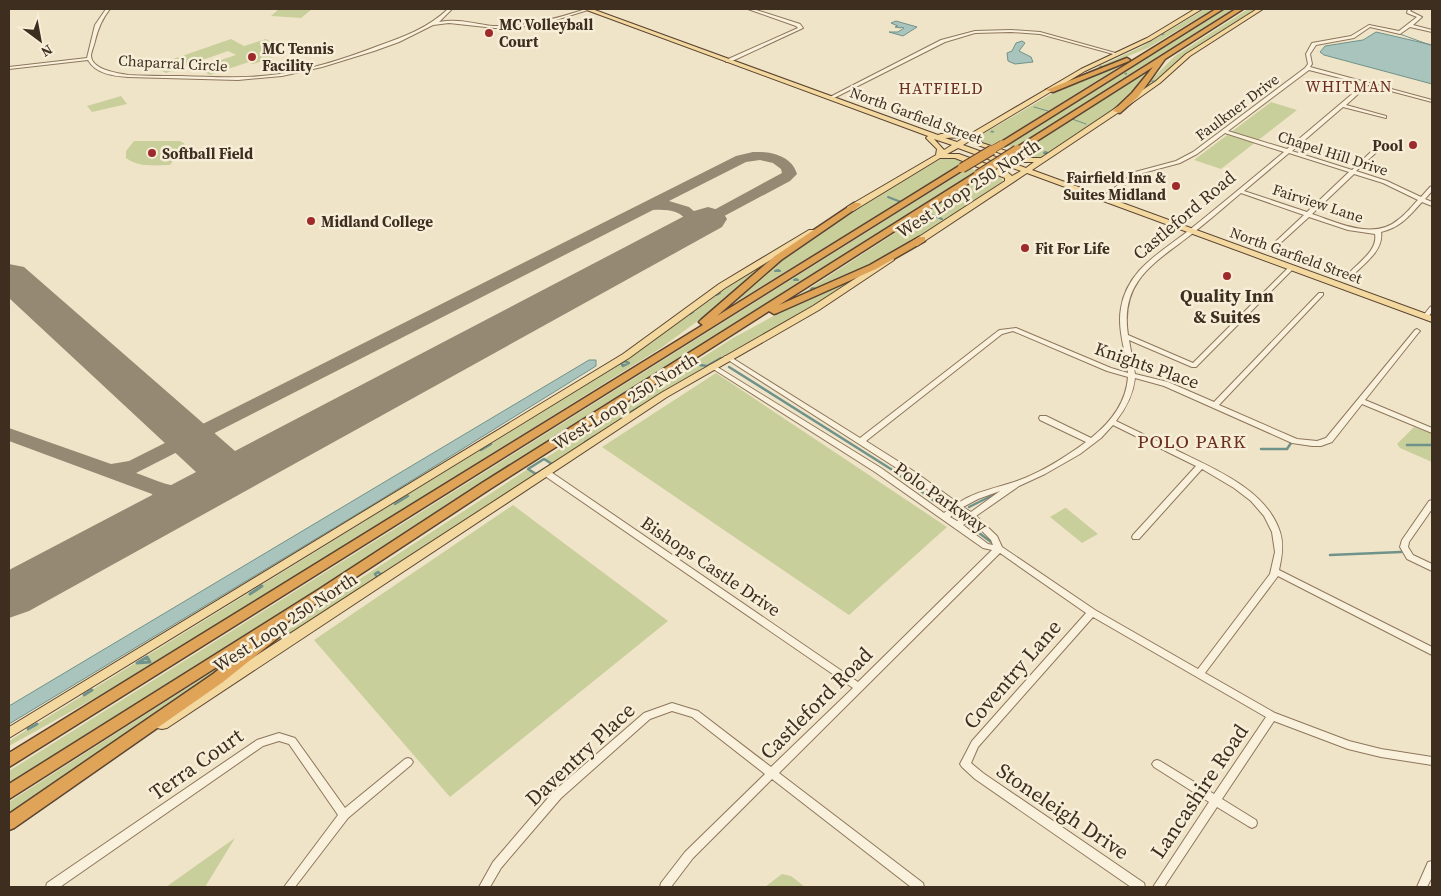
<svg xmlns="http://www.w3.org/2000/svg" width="1441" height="896" viewBox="0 0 1441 896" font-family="'Source Serif 4',serif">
  <rect width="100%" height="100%" fill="#f0e4c8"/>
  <g fill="#c9cf9b">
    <polygon points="279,9 312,9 301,18 271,16"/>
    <polygon points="1205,9 1213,9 1148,48 1079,76 1141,47"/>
    <polygon points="1225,9 1235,9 1014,148 1006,145"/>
    <polygon points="1248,9 1256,9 1185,55 1153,84 1139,92 1175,56"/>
    <polygon points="231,39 244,46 266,39 278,46 262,51 273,58 253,64 249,62 210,75 196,68 236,55 228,51 166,73 153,66"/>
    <polygon points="1116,66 1119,67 994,145 988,145 980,140 983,134 1058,90"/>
    <polygon points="1144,74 1149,75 1112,112 1042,157 1034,159 1023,157 1024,156 1018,153"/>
    <polygon points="121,96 127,104 92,112 87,106"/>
    <polygon points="1271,102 1297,110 1221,169 1194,160"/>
    <path d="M134 141H180L185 144 170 165C155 165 139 168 126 158V151Z"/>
    <polygon points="951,156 966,162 724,309 779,261 814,234 942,158"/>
    <polygon points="969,168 978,171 9,786 9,771"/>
    <path d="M991 171 998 174 1003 181C968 204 934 230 897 251 867 268 836 281 804 296L801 294Z"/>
    <polygon points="765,264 767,265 718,306 661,348 140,673 9,746 9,741 634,355 731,285"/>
    <polygon points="854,278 812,307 673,385 552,464 544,459 733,338 790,307"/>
    <polygon points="716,373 947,527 849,615 602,447"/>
    <polygon points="1414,427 1432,434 1432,462 1400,448 1397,444"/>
    <polygon points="528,469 536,474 233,670 343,590"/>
    <polygon points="513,505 668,621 450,797 314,640"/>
    <polygon points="1065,508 1066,508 1098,534 1082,543 1050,517"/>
    <polygon points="215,670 218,673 61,784 9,818 9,802"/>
    <polygon points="235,838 205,887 166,887"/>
    <polygon points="782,874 791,876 805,887 765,887"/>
  </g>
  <g fill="#a9c4bc" stroke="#6f938a">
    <polygon points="896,21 917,27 903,36 889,32 898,32 904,28 901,27 901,28 895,27 898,26 891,23"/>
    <polygon points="1376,32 1432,45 1432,84 1324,55 1320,52 1325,46 1363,40"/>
    <polygon points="1022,41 1025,43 1019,51 1031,57 1033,62 1015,64 1008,61 1007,53 1012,51 1016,43"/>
    <polygon points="589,360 596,360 596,366 377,502 9,724 9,706"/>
  </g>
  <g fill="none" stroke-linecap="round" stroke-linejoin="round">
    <g stroke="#6f938a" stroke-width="1">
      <polyline points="1202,10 1204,9"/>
      <polyline points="1397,33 1430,45"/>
      <polyline points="1162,35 1164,34"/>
      <polygon points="1101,66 1103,67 1100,67"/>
      <polygon points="1126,73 1127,74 1125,74"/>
      <polygon points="1152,81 1156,81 1154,83"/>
      <polyline points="1034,107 1048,111"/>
      <polyline points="1072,119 1086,124"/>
      <polygon points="992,131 994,132 991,132"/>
    </g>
    <g stroke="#6f938a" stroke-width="2">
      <polygon points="1045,152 1048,153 1044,153"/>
      <polyline points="888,197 901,202"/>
      <polyline points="925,212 942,219"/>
      <polygon points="778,270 780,271 775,271"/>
      <polygon points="796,279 798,280 794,280"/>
      <polygon points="813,288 816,289 811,289"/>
      <polyline points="716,295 720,293"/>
      <polyline points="690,314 693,312"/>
    </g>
    <g stroke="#6f938a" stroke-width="2.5">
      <polygon points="625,361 629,363 623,366 621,363"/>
      <polyline points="700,365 707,366 721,358"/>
      <polyline points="729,367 894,471 941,506"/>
      <polyline points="631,412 641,406"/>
      <polyline points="585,442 595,436"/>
      <polyline points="1407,445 1432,445"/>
      <polyline points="1261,449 1287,449 1291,443"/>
      <polyline points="481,450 491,444"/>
      <polygon points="544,459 552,464 536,474 528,469"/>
      <polyline points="395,504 408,496"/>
      <polyline points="969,507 999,492"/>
      <polyline points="967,524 991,542"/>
      <polyline points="1330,555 1401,552"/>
      <polygon points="378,572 380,574 385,574 378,578 375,574"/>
    </g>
    <g stroke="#6f938a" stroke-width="3">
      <polyline points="250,594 262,586"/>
      <polygon points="147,657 150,662 137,663"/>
      <polyline points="84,695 92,690"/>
      <polyline points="28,729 37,724"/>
    </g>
    <path fill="#968974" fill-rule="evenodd" d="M753 152C771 151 792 156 797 174L790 181 713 222 704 223 698 231H686L684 228 688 223C682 210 665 209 653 210L136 473C159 481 187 497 209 477V465L212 460 219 458 226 460C245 490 197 501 176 501L164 521 156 523 148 521 145 516 155 501 152 494 9 441V428L111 464 129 461 736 156ZM760 160 773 163 781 169 782 173 701 217 689 207 669 201 746 162Z"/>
    <polygon fill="#968974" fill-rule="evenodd" points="708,207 722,211 727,219 722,227 29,611 9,618 9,570 196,472 9,298 9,264 24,267 235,451 694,211"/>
    <g stroke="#8d765c" stroke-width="2">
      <g id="minor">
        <path d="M106 9H110C102 19 98 29 95 41 94 46 91 52 91 56 92 70 118 73 128 75 146 76 164 76 181 76 214 77 247 79 280 74 313 69 347 58 378 46 404 37 428 28 448 9H452L439 22C457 18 475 24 493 26 525 27 556 19 586 9H591L556 20 520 27 495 28 449 23 433 25 399 42 374 51 322 67 282 76 238 80 128 77C114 76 96 74 88 60L9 69V67L87 58 95 25Z"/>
        <polygon points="748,9 753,9 800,24 803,28 730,62 726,62 726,60 798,28 796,26"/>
        <path d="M1408 9H1412L1410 11 1422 17 1413 25 1432 30V32L1410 27 1400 34 1370 27 1354 38 1316 45 1310 54 1312 64 1310 67 1432 100V102L1368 85 1346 105 1386 116V118L1343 107 1292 151 1352 170 1376 147H1380V149L1356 171 1387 181 1421 197 1430 187 1432 186V191L1425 199 1432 202V206L1422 202C1409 216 1401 227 1381 232 1384 250 1364 264 1353 275L1351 276 1348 274 1349 273C1359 262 1378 250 1375 234L1348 230 1309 217 1276 247H1272V245L1304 215 1241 193C1223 208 1206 223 1188 237 1151 265 1120 283 1128 335L1193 363 1289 267H1293V269L1196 367H1192L1129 340 1135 374 1168 382 1214 402 1319 293H1323V295L1219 405 1297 439 1317 441 1326 438 1415 330 1417 329 1420 331 1419 332 1365 400 1432 428V433L1362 404 1332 442 1321 446H1312L1292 443 1164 386 1135 378C1133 395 1126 408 1116 421 1138 432 1160 442 1182 453 1217 470 1267 491 1280 532 1284 544 1282 557 1279 570L1432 647V655L1278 576 1205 673 1275 713 1349 741 1381 749 1432 757V765L1381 757 1348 749 1274 721 1222 799 1256 820 1257 823 1256 826 1252 828 1248 826 1217 807 1164 887H1153L1209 802 1154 767 1152 764 1154 761 1157 760 1160 761 1214 794 1266 717 1093 617 978 747 971 763 983 773 1144 883 1145 887H1131L975 779 962 767 960 764 972 741 1086 613 1000 553 779 773 923 883 924 887H911L772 779 693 858 671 887H660L661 883 685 852 765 774 692 717 672 711 650 719 561 798 501 868 490 887H479L493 862 553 792 644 713 672 703 698 711 771 767 853 688 542 474 541 472 542 470H548L858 682 992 550 983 548 875 472 710 367 709 366 710 365H714L881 468 944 513 952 507 909 476 725 358 724 357 725 356H729L860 438 998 331 1000 330 1016 328 1111 368 1128 373C1126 351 1117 330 1121 308 1123 295 1130 281 1139 271 1154 254 1175 242 1193 227 1224 202 1254 177 1284 152L1225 133 1197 154 1180 163 1139 174 1105 200H1101V198L1135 172 1176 161 1193 152 1305 68 1308 64 1306 54 1312 43 1351 36 1369 25 1399 31 1417 17 1407 13ZM1309 70 1364 84 1287 149 1228 131ZM1289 153 1349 172 1307 212 1244 191ZM1354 174 1383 183 1418 200C1412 206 1406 214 1399 219 1374 241 1339 223 1312 214ZM1013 331 1107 371 1128 377C1126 403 1111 422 1091 438L1046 416H1040L1039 418 1040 420 1086 442C1064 458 1042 472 1017 481 997 488 976 491 958 503L915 472 866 441 1002 334ZM1113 425 1196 466 1133 535 1132 537 1133 539H1139L1202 469 1234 488 1251 501 1264 516 1272 532 1275 552 1270 574 1198 669 1095 610 1002 547 997 536 976 516 1019 486 1045 474 1080 454 1101 438ZM1000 491 971 512 963 507 978 499ZM958 511 965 516 957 521 950 517ZM971 520 991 540 993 545 988 544 963 525Z"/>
        <polygon points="1011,30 1040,32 1119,54 1117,55 1040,34 1011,32 975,33 945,42 832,99 828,98 941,40 975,31"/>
        <polygon points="1432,306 1432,312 1427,318 1423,318 1422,317 1423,316 1430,307"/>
        <polygon points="1432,500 1432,509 1409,542 1408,547 1413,555 1432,564 1432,571 1407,559 1400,547 1402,540 1429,501"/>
        <polygon points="279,733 295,738 345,808 405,759 408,758 411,759 413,762 411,765 348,818 295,887 284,887 338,815 289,744 279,741 263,746 60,887 46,887 47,883 257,740"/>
        <polygon points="1432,861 1432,877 1427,887 1417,887 1428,862"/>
      </g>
    </g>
    <g stroke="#5b4430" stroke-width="2">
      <g id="major">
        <path d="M584 9H592L938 135 941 134 972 133 1081 69 1147 38 1195 9H1202L1151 40 1085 71 979 135V138L982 143 1028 158H1041L1156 81 1186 54 1257 9H1263L1190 56 1160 83 1119 112 1032 170 1432 316V322L1027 173 917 246H911V242L1005 181V178L955 158H940L853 211H847V207L936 155 937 149 926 138 928 136ZM965 137 957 142 945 138ZM934 139 952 145 944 150ZM973 139 978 145 1024 162H1034L1026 168 963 145ZM958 148 1021 171 1012 176 1006 171 959 154H947Z"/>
        <polygon points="809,230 815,230 816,232 725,288 629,358 9,738 9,727 623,354 719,284"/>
        <polygon points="887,258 893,258 894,260 819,310 667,397 167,728 162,729 157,728 156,724 157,720 661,393 813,306"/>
      </g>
    </g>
    <g stroke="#5b4430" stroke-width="3">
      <g id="highway">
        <polygon points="1216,9 1223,9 1005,146 998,144"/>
        <polygon points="1236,9 1243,9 1165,59 1138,97 1120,113 1113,111 1132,93 1153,67 1021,151 1014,149"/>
        <polygon points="1127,58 1130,60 1129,61 1053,92 1046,90"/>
        <polygon points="959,166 966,168 9,767 9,753 703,325 699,322 701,320 775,256 854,203 860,203 861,205 781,260 717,316"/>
        <polygon points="975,173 982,175 779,305 870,265 919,237 925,237 925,241 876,269 777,313 774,314 769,311 490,489 283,625 286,629 284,633 223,682 14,828 9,830 9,814 213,674 242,651 9,799 9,784 318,590 482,483"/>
      </g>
    </g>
    <use href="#minor" fill="#faf1dc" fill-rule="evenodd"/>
    <use href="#major" fill="#f3d9a0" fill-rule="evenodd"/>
    <use href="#highway" fill="#e0a458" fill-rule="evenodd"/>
    <g stroke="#5b4430" stroke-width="8" stroke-linecap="butt">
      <g id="highway-bridge-far1">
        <polyline points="990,151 1002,144"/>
        <polyline points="1015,151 1018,149"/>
      </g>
    </g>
    <g stroke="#5b4430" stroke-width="11" stroke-linecap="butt">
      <g id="highway-bridge">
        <polyline points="962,168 992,150"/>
        <polyline points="978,175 1017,150"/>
      </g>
    </g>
    <use href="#highway-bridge-far1" stroke="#e0a458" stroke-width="7"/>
    <use href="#highway-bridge" stroke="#e0a458" stroke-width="9"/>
  </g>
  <g fill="#9e2a2b" stroke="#f7eed8" stroke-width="2">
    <circle cx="489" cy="33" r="5"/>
    <circle cx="252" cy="57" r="5"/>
    <circle cx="1413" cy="145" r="5"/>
    <circle cx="152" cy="153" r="5"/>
    <circle cx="1176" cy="186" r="5"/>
    <circle cx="311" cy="221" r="5"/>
    <circle cx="1025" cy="248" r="5"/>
    <circle cx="1227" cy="276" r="5"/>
  </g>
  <g text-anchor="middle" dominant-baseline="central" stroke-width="5" stroke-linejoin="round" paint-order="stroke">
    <g font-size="15" font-weight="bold" fill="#3d2e20" stroke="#f7eed8" text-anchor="start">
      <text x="499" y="24">MC Volleyball<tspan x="499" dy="17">Court</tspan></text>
      <text x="262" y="48">MC Tennis<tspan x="262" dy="17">Facility</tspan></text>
      <text x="1403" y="145" text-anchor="end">Pool</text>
      <text x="162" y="153">Softball Field</text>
      <text x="1166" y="177" text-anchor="end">Fairfield Inn &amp;<tspan x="1166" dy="17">Suites Midland</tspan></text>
      <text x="321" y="221">Midland College</text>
      <text x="1035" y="248">Fit For Life</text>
    </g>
    <g font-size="15" fill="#3d2e20" stroke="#f7eed8">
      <text transform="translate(173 63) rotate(3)">Chaparral Circle</text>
      <text transform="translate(1237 107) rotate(-37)">Faulkner Drive</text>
      <text transform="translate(916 115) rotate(20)">North Garfield Street</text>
      <text transform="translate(1333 153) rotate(18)">Chapel Hill Drive</text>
      <text transform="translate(1318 203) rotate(18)">Fairview Lane</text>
      <text transform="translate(1296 255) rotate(20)">North Garfield Street</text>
    </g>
    <g font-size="16" letter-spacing="1" fill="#6b2e1e" stroke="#f7eed8">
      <text x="1349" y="86">WHITMAN</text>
      <text x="941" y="88">HATFIELD</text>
    </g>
    <g font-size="18" fill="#3d2e20" stroke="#f7eed8">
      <text transform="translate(968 188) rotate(-33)">West Loop 250 North</text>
      <text transform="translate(1184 215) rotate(-40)">Castleford Road</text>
      <text transform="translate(1147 365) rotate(19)">Knights Place</text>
      <text transform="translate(625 401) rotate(-32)">West Loop 250 North</text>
      <text transform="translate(941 497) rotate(35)">Polo Parkway</text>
      <text transform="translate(711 566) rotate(34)">Bishops Castle Drive</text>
      <text transform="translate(285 622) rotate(-33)">West Loop 250 North</text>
    </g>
    <g font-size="18" font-weight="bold" fill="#3d2e20" stroke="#f7eed8">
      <text x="1227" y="295">Quality Inn<tspan x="1227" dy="21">&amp; Suites</tspan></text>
    </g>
    <g font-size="19" letter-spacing="1" fill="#6b2e1e" stroke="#f7eed8">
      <text x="1192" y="441">POLO PARK</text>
    </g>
    <g font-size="21" fill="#3d2e20" stroke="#f7eed8">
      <text transform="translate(1012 674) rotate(-49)">Coventry Lane</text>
      <text transform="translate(816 703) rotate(-45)">Castleford Road</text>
      <text transform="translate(580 754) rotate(-43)">Daventry Place</text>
      <text transform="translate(196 764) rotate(-35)">Terra Court</text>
      <text transform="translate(1199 791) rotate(-56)">Lancashire Road</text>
      <text transform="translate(1063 811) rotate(34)">Stoneleigh Drive</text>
    </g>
  </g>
  <rect width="1441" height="896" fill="none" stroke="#3d2e20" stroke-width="20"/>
  <g transform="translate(40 40) rotate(148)" stroke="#f7eed8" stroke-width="4" paint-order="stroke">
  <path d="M0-4L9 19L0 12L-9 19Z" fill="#3d2e20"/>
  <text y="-8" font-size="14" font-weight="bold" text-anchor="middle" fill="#3d2e20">N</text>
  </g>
</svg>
